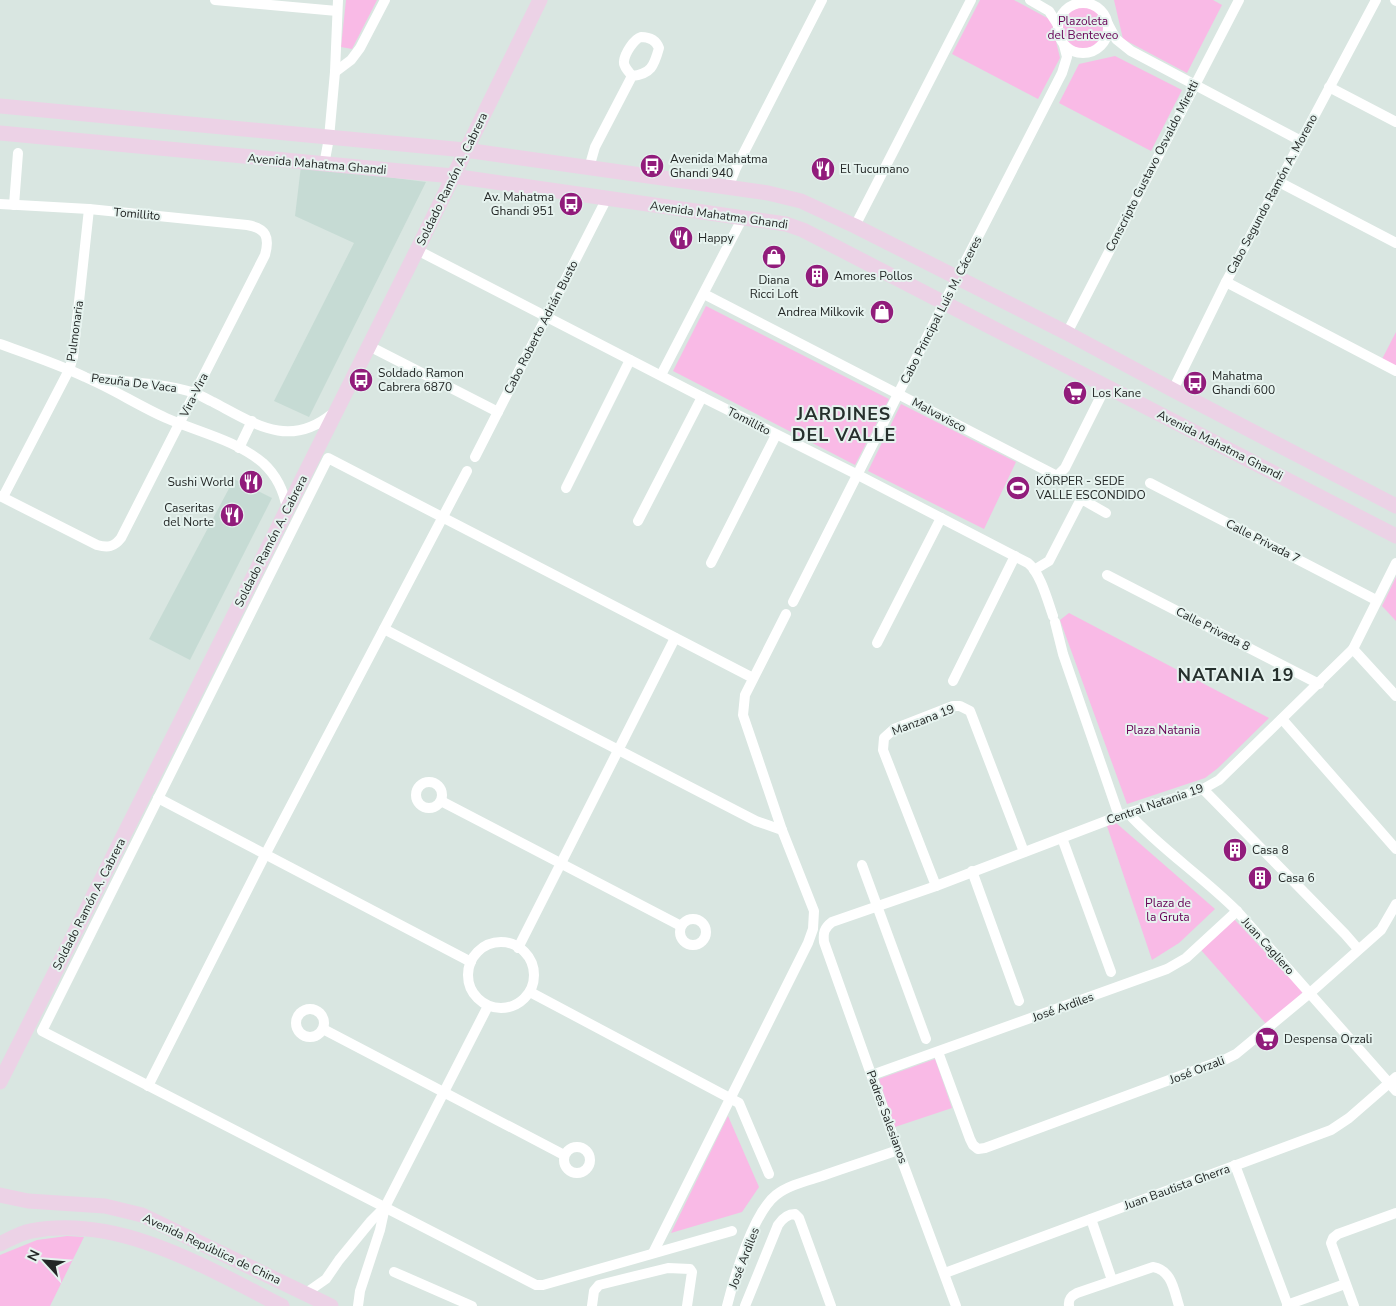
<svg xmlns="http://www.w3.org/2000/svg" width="1396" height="1306" viewBox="0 0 1396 1306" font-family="'Nunito Sans',sans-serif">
  <rect width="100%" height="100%" fill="#d9e6e1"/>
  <g fill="#c6dbd4">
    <polygon points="301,166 426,182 309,417 274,401 354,243 295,216"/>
    <polygon points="234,479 272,498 190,660 149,639"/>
  </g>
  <g fill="#f9bae6">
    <polygon points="346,0 377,0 352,49 341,47"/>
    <polygon points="980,0 1014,0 1051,20 1060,58 1038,99 952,54"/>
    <polygon points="1114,0 1213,0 1222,5 1187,73 1123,39"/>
    <circle cx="1083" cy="28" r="25"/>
    <polygon points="1115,56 1182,90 1151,151 1059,103 1079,64"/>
    <polygon points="706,306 889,399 855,465 673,371"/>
    <polygon points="1396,332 1396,371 1380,363"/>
    <polygon points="901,404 1016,462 984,529 868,471"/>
    <polygon points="1396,577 1396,621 1382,606"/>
    <polygon points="1069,613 1269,718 1218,768 1205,778 1127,804 1060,620"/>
    <polygon points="1115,822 1215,909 1179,943 1152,960 1107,826"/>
    <polygon points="1234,919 1303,992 1267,1025 1201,950"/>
    <polygon points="935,1059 952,1108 895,1127 879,1079"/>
    <polygon points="728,1116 759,1187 742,1212 671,1233"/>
    <polygon points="67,1236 84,1237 50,1306 0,1306 0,1255 37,1240"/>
  </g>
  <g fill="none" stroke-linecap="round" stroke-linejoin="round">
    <g stroke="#fff" stroke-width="10">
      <polyline points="215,0 337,11"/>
      <polyline points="1030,0 1049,11 1058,25"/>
      <polyline points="1395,0 1396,1"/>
      <circle cx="1083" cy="28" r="25"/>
      <polyline points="1108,24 1116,39 1131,51 1301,141"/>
      <polyline points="335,72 351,60 360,48 385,0"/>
      <polyline points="1329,87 1396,122"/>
      <polyline points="324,165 329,138 335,72 338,0"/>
      <path d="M589 168 595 147 632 76C651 74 654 66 659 48 656 40 650 37 641 37 634 39 625 53 624 61 623 66 629 72 632 76"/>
      <polyline points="1279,182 1396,243"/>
      <polyline points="728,188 736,168 822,0"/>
      <path d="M0 204 89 209 247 225C266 228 270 237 265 255L121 538C114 547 108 548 97 545L0 496"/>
      <polyline points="14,205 18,153"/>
      <polyline points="855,226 971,0"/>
      <path d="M417 250 702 397 858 475 1028 563C1040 572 1048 602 1053 616"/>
      <polyline points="1226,282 1396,371"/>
      <polyline points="704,294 1055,475 1059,474 1065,468 1106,386"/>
      <polyline points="1067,333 1239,0"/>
      <path d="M0 344C28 354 58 364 85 377 113 389 139 406 166 418 198 432 236 440 263 463 276 475 284 491 287 509"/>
      <polyline points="369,346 498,412"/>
      <polyline points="661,375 743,217"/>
      <path d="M94 378C126 382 161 383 192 392 199 394 206 399 213 402 255 424 289 449 332 414"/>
      <polyline points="1173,390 1226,282 1376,0"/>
      <polyline points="239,448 252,421"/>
      <polyline points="475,457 607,198"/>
      <polyline points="1150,483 1376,600"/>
      <polyline points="566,488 630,360"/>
      <polyline points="3,497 69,370 73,357 89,209"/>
      <polyline points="638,521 702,397"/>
      <polyline points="711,563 776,435"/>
      <polyline points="1034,570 1049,561 1080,501 1085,501 1106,513"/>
      <polyline points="1107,575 1319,684"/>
      <polyline points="793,602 944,303 1062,73 1067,57 1064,45"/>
      <polyline points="1055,622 1063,654 1119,816"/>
      <polyline points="384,629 756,821 782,830"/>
      <polyline points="877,643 941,518"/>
      <polyline points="1353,649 1396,696"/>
      <polyline points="953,681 1015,556"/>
      <polyline points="1282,719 1396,849"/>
      <circle cx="429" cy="795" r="13"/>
      <polyline points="1203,789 1345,934 1358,949"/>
      <polyline points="158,798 471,962"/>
      <polyline points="441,801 681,926"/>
      <path d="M1128 813C1161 849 1202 876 1237 911L1396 1091"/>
      <polyline points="1062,838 1111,972"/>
      <polyline points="862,865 926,1039"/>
      <polyline points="972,871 1019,1001"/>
      <polyline points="936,886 883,750 884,738 894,729 953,706 960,706 970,711 1024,852"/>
      <circle cx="693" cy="932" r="13"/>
      <circle cx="501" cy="975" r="33"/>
      <polyline points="518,948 675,638"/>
      <polyline points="530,992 739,1103 769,1174"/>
      <circle cx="310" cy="1023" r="14"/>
      <polyline points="323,1029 564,1155"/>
      <polyline points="938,1052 970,1139 973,1145 978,1149 985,1148 1226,1059 1236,1054 1310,993 1381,930 1396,904"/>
      <polyline points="872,1075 1167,969 1186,958 1237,911"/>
      <polyline points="148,1086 265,855 467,471"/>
      <circle cx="577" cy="1160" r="13"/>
      <polyline points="1235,1165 1288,1306"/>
      <polyline points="1091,1219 1112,1280"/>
      <polyline points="732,1231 543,1285 536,1285 42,1031 328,458 753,678"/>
      <polyline points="653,1253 808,943 813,929 814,911 782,830 743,715 745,695 786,614"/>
      <polyline points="394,1272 472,1306"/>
      <polyline points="945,1273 1331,1130 1349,1118 1396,1077"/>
      <polyline points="306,1293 326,1279 339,1260 371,1221 385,1207"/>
      <polyline points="1287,1305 1345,1284"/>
      <polyline points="358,1306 360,1291 380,1230 385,1207 488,1006"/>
      <polyline points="592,1306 594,1291 599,1285 668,1268 690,1269 692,1272 687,1306"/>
      <path d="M727 1306C734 1278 753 1213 776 1195 789 1185 807 1181 822 1176 847 1167 873 1159 898 1150"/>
      <path d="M745 1306 778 1225C782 1219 787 1214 795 1214L799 1218 831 1306"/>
      <path d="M956 1306 898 1150 824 942C823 933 824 928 832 922L936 886 1119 816 1203 789 1219 780 1353 649 1396 563"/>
      <path d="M1069 1306C1068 1299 1071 1296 1077 1293L1153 1267C1172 1270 1174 1291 1179 1306"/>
      <polyline points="1354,1306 1331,1243 1333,1238 1338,1234 1396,1213"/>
    </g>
    <g stroke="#ecd2e6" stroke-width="15">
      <polyline points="0,106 465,150 768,193 801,201 855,226 1067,333 1173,390 1396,506"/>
      <polyline points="0,133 453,176 786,224 803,230 1396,536"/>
      <polyline points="0,1082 417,250 540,0"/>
      <polyline points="0,1195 28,1201 105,1206 142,1215 331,1306"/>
      <path d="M0 1244C10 1239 20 1233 31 1231 119 1214 207 1268 282 1306"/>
    </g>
  </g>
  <defs>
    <g id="bus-disc" transform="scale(1.25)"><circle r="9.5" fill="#911c7b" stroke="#e6f3ef"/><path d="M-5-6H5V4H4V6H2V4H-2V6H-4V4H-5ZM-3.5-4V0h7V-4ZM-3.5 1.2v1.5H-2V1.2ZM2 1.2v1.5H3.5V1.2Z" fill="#fff"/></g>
    <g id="restaurant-disc" transform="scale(1.25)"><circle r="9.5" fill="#911c7b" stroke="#e6f3ef"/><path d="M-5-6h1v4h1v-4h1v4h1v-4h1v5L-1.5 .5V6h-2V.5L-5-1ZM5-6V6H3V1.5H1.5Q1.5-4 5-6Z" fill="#fff"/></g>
    <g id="shop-disc" transform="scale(1.25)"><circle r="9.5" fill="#911c7b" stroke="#e6f3ef"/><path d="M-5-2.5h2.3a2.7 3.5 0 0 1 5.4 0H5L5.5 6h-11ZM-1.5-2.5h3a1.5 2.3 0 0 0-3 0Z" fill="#fff"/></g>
    <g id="building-disc" transform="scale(1.25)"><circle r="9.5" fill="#911c7b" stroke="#e6f3ef"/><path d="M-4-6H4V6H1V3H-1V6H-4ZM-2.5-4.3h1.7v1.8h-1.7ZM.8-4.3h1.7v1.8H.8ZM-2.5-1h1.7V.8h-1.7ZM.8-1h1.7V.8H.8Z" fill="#fff"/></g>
    <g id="supermarket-disc" transform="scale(1.25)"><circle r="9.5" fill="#911c7b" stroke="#e6f3ef"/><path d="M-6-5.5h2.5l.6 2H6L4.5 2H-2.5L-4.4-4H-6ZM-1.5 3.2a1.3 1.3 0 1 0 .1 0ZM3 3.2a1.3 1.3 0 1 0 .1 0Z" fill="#fff"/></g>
    <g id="stadium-disc" transform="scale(1.25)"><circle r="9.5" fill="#911c7b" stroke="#e6f3ef"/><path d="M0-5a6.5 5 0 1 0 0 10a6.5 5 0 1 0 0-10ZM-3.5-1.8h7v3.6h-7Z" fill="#fff"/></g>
  </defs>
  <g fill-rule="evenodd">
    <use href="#bus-disc" x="652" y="166"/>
    <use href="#restaurant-disc" x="823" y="169"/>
    <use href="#bus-disc" x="571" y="204"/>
    <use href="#restaurant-disc" x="681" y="238"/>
    <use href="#shop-disc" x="774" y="257"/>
    <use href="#building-disc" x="817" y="276"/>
    <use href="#shop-disc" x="882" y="312"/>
    <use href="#bus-disc" x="361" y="380"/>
    <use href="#bus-disc" x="1195" y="383"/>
    <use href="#supermarket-disc" x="1075" y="393"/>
    <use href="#restaurant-disc" x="251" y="482"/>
    <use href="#stadium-disc" x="1018" y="488"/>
    <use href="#restaurant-disc" x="232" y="515"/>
    <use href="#building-disc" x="1235" y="850"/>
    <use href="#building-disc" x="1260" y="878"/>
    <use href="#supermarket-disc" x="1267" y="1039"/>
  </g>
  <g text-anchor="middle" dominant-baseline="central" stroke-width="4" stroke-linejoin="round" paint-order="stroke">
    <g font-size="12" fill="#660155" stroke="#e6f3ef">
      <text x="1083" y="21">Plazoleta<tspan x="1083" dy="14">del Benteveo</tspan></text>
      <text x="1163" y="730">Plaza Natania</text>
      <text x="1168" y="903">Plaza de<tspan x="1168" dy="14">la Gruta</tspan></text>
    </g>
    <g font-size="12" fill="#232726" stroke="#e6f3ef" text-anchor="start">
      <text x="670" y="159">Avenida Mahatma<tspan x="670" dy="14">Ghandi 940</tspan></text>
      <text x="840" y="169">El Tucumano</text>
      <text x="554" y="197" text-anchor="end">Av. Mahatma<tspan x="554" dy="14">Ghandi 951</tspan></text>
      <text x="698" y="238">Happy</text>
      <text x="834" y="276">Amores Pollos</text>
      <text x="774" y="280" text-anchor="middle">Diana<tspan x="774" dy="14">Ricci Loft</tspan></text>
      <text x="864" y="312" text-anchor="end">Andrea Milkovik</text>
      <text x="378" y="373">Soldado Ramon<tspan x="378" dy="14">Cabrera 6870</tspan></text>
      <text x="1212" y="376">Mahatma<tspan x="1212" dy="14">Ghandi 600</tspan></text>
      <text x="1092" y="393">Los Kane</text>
      <text x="1036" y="481">KÖRPER - SEDE<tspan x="1036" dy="14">VALLE ESCONDIDO</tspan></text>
      <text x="234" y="482" text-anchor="end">Sushi World</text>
      <text x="214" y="508" text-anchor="end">Caseritas<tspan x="214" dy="14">del Norte</tspan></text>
      <text x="1252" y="850">Casa 8</text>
      <text x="1278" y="878">Casa 6</text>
      <text x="1284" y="1039">Despensa Orzali</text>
    </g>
    <g font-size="12" fill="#232726" stroke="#e6f3ef">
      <text transform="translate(317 164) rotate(5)">Avenida Mahatma Ghandi</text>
      <text transform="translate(1152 166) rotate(-63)">Conscripto Gustavo Osvaldo Miretti</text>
      <text transform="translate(452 179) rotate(-64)">Soldado Ramón A. Cabrera</text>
      <text transform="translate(1272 194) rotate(-62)">Cabo Segundo Ramón A. Moreno</text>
      <text transform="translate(137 214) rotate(5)">Tomillito</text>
      <text transform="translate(719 215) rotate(8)">Avenida Mahatma Ghandi</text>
      <text transform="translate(941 310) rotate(-63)">Cabo Principal Luis M. Cáceres</text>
      <text transform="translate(541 327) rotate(-63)">Cabo Roberto Adrián Busto</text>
      <text transform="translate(75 331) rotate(-82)">Pulmonaria</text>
      <text transform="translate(134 383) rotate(7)">Pezuña De Vaca</text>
      <text transform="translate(194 395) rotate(-63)">Vira-Vira</text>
      <text transform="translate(939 415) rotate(28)">Malvavisco</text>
      <text transform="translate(749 421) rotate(27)">Tomillito</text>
      <text transform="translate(1220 445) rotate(27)">Avenida Mahatma Ghandi</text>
      <text transform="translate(271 541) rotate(-63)">Soldado Ramón A. Cabrera</text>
      <text transform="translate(1263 541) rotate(27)">Calle Privada 7</text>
      <text transform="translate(1213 629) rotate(27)">Calle Privada 8</text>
      <text transform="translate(923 720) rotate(-21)">Manzana 19</text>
      <text transform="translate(1155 804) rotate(-19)">Central Natania 19</text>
      <text transform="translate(89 904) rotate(-63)">Soldado Ramón A. Cabrera</text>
      <text transform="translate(1268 946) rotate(48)">Juan Cagliero</text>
      <text transform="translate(1063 1007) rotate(-20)">José Ardiles</text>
      <text transform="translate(1197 1070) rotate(-21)">José Orzali</text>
      <text transform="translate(887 1117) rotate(70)">Padres Salesianos</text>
      <text transform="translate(1177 1187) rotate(-20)">Juan Bautista Gherra</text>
      <text transform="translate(212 1249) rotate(25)">Avenida República de China</text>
      <text transform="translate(744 1258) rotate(-69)">José Ardiles</text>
    </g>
    <g font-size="18" font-weight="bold" letter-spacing="1" fill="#26302d" stroke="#e6f3ef">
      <text x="844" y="414">JARDINES<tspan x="844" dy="21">DEL VALLE</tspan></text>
      <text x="1236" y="675">NATANIA 19</text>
    </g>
  </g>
  <g transform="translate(45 1261) rotate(296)" stroke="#e6f3ef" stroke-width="4" paint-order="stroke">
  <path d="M0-4L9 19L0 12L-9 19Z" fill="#232726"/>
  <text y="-8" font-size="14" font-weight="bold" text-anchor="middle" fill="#232726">N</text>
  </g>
</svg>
